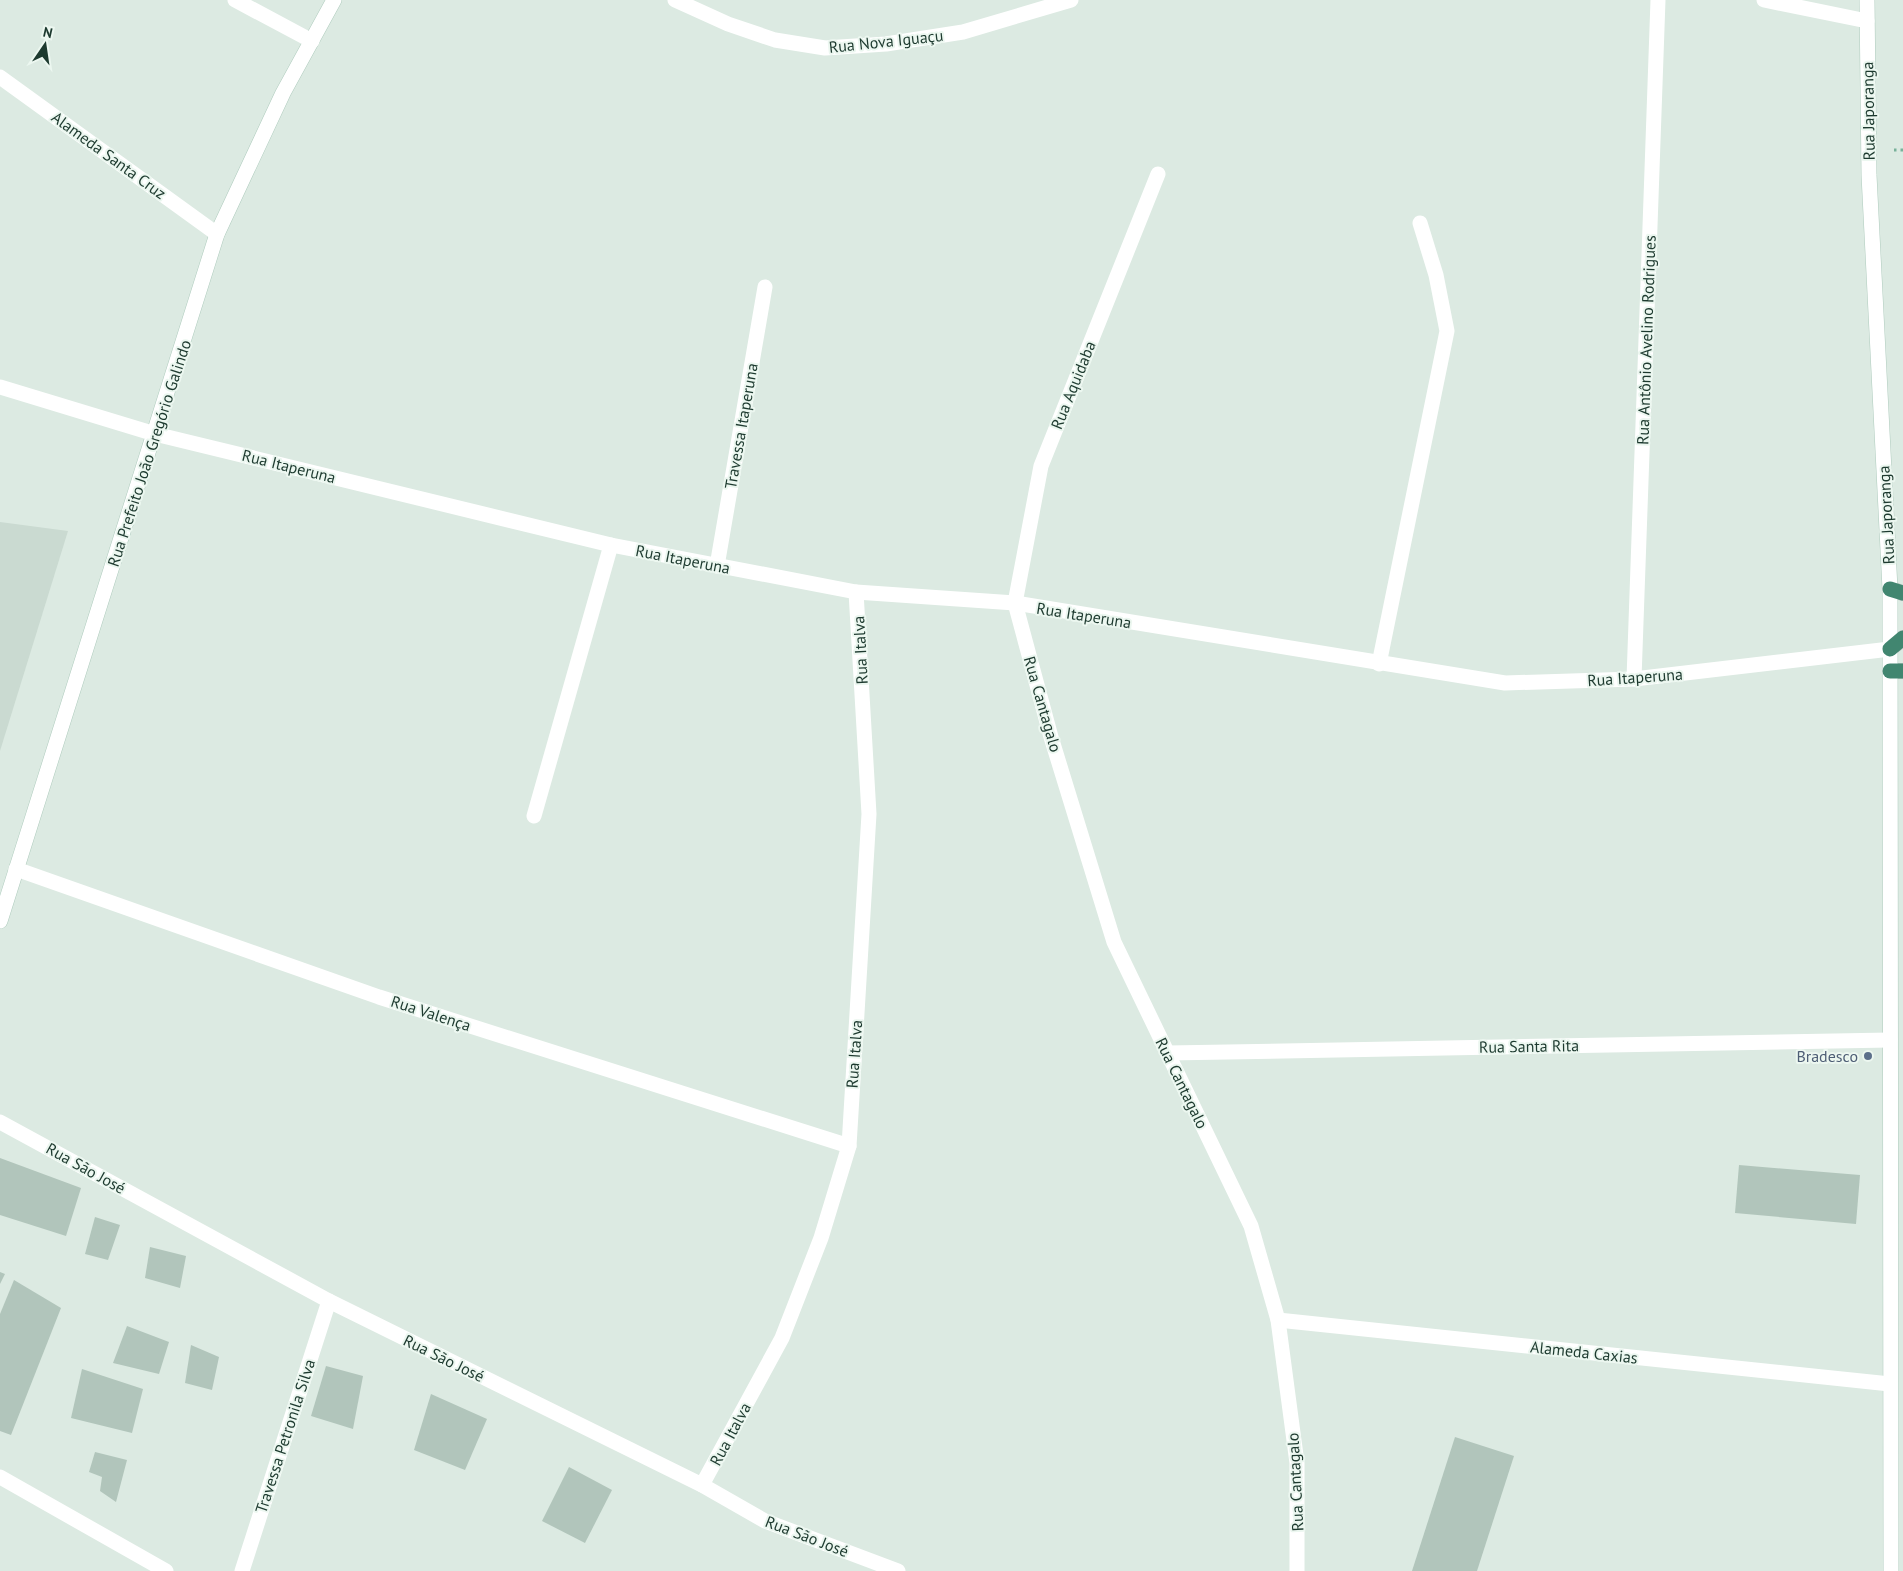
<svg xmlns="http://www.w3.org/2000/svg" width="1903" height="1571" viewBox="0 0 1903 1571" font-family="'PT Sans',sans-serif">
  <rect width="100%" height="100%" fill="#dceae2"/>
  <polygon fill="#cadad1" points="0,522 68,531 0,751"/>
  <g fill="#b1c5bb">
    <polygon points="0,1158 81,1188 66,1236 0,1215"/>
    <polygon points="1739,1165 1860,1175 1856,1224 1735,1213"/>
    <polygon points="95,1217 120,1225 108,1260 85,1254"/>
    <polygon points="150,1247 186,1256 180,1288 145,1278"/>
    <polygon points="0,1272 5,1274 0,1284"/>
    <polygon points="14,1280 61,1308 11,1435 0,1431 0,1314"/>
    <polygon points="127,1326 169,1342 159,1374 113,1363"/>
    <polygon points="191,1345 219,1357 212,1390 185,1383"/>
    <polygon points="326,1366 363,1376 353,1429 311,1416"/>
    <polygon points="82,1369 143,1389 132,1433 71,1418"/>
    <polygon points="431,1394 487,1419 465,1470 414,1450"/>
    <polygon points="1455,1437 1514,1456 1477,1571 1412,1571"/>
    <polygon points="95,1452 127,1460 116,1502 100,1491 102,1477 89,1472"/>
    <polygon points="569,1467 612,1490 585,1543 542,1521"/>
  </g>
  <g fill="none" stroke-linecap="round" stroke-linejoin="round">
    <g stroke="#aecbbd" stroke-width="16">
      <g id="secondary">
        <polyline points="1867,0 1869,175 1890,589 1891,1571"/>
        <polyline points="0,921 217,234 283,93 334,0"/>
      </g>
    </g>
    <g stroke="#c0c8c5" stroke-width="16">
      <g id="trunk">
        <polyline points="1890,589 1903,593"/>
        <polyline points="1890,649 1903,638"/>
        <polyline points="1890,671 1903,671"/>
      </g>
    </g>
    <polyline stroke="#79b19a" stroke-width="3" stroke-dasharray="2.5 4" stroke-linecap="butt" points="1894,150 1903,150"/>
    <g stroke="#fff" stroke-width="15">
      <polyline points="235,0 312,41"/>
      <polyline points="675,0 728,24 775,40 825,48 886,44 963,32 1071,0"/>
      <polyline points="1764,0 1867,21"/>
      <polyline points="0,77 217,234"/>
      <polyline points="1158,174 1041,466 1015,603 1051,737 1114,942 1251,1226 1278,1320 1297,1463 1297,1571"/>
      <polyline points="0,387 155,434 611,545 856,592 1015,603 1505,683 1634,679 1890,649"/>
      <polyline points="717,566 765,287"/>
      <polyline points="1379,664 1447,331 1436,275 1420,223"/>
      <polyline points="1634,679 1658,0"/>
      <polyline points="534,816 611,545"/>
      <polyline points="16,869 379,997 849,1146"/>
      <polyline points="1168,1053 1890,1040"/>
      <polyline points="0,1122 329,1301 702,1485 765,1521 898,1571"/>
      <polyline points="1278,1320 1890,1384"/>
      <polyline points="0,1477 166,1571"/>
      <polyline points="702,1485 782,1338 821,1238 849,1146 869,814 856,592"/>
      <polyline points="242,1571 329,1301"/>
    </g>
    <use href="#secondary" stroke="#fff" stroke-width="15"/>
    <use href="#trunk" stroke="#418670" stroke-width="15"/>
  </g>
  <circle fill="#5c6f8a" stroke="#ecf7f0" stroke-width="2" cx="1868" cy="1056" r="5"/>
  <g text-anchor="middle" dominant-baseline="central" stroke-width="4" stroke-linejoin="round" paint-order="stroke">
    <g font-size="16" fill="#1d3a2f" stroke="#ecf7f0">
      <text transform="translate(886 41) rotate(-6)">Rua Nova Iguaçu</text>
      <text transform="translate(1868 111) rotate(-91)">Rua Japoranga</text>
      <text transform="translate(109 155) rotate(36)">Alameda Santa Cruz</text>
      <text transform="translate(1646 340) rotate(-88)">Rua Antônio Avelino Rodrigues</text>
      <text transform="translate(1073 385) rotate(-68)">Rua Aquidaba</text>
      <text transform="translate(741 426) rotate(-80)">Travessa Itaperuna</text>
      <text transform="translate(149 453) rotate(-72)">Rua Prefeito João Gregório Galindo</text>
      <text transform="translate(289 466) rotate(14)">Rua Itaperuna</text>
      <text transform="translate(1886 515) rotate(-93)">Rua Japoranga</text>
      <text transform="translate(683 559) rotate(11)">Rua Itaperuna</text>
      <text transform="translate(1084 615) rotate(9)">Rua Itaperuna</text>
      <text transform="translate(860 650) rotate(-93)">Rua Italva</text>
      <text transform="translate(1635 677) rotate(-4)">Rua Itaperuna</text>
      <text transform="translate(1043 704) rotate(74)">Rua Cantagalo</text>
      <text transform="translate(431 1013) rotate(18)">Rua Valença</text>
      <text transform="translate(1529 1046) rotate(-1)">Rua Santa Rita</text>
      <text transform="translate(854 1054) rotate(-86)">Rua Italva</text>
      <text transform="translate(1182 1083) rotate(64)">Rua Cantagalo</text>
      <text transform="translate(86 1168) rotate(29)">Rua São José</text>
      <text transform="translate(1584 1352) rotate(6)">Alameda Caxias</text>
      <text transform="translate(444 1358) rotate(26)">Rua São José</text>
      <text transform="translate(730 1434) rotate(-62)">Rua Italva</text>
      <text transform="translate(285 1436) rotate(-72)">Travessa Petronila Silva</text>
      <text transform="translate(1295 1482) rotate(-93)">Rua Cantagalo</text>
      <text transform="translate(807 1536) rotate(21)">Rua São José</text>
    </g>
    <g font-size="16" fill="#4e5e75" stroke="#ecf7f0" text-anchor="end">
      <text x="1858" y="1056">Bradesco</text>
    </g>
  </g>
  <g transform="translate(45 45) rotate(13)" stroke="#ecf7f0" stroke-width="4" paint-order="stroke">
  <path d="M0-4L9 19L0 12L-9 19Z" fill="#1d3a2f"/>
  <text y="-8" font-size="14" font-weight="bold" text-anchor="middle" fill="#1d3a2f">N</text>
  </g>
</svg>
